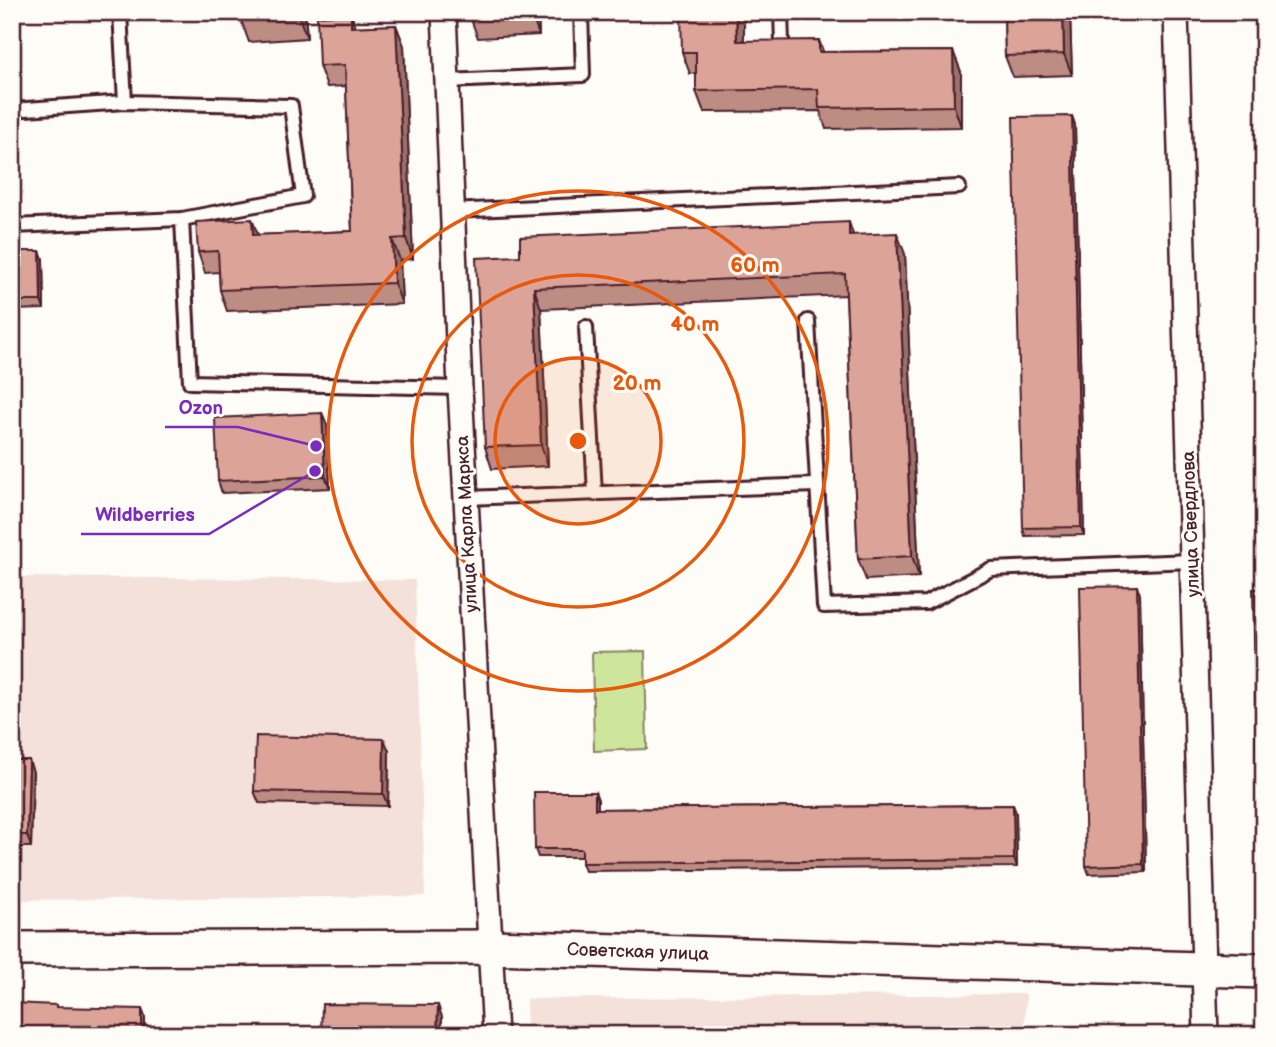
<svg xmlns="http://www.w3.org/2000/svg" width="1276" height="1047" viewBox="0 0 1276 1047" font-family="'Balsamiq Sans',sans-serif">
  <rect width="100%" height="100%" fill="#fdfcf7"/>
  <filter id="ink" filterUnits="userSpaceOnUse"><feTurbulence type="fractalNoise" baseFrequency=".0143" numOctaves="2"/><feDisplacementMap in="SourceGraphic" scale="14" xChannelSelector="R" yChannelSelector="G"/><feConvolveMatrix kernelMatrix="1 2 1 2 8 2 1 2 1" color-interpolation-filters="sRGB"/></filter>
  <g filter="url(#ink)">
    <g fill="#f3e1da">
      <polygon points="12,577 415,580 425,896 12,900"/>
      <polygon points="1026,994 1024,1035 527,1035 526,999"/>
    </g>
    <polygon fill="#cde69c" stroke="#8c8264" stroke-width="2" points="645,651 647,749 594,751 592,652"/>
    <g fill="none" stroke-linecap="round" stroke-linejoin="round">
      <g stroke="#4a1f2b" stroke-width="18">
        <g id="lane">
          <polyline points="120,12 125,102"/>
          <polyline points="781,12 782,43"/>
          <polyline points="447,81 583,75 581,12"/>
          <polyline points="12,110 125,102 291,106 303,196 182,219 12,226"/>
          <polyline points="452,211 959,187"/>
          <polyline points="182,219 190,382 460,388"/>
          <polyline points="808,321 824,606 926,603 991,569 1192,561"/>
          <polyline points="586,327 595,494"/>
          <polyline points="466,498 816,485"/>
        </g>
      </g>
      <g stroke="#4a1f2b" stroke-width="28">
        <g id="street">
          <polyline points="444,12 460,388 495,1035"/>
          <polyline points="1176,12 1206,1035"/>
        </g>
      </g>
      <g stroke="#4a1f2b" stroke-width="38">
        <polyline id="secondary" points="12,949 490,947 1264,971"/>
      </g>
      <use href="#lane" stroke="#fdfcf7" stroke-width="12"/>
      <use href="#street" stroke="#fdfcf7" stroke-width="23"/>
      <use href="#secondary" stroke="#fdfcf7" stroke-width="33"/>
    </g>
    <g fill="#bd8c83" stroke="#4a1f2b" stroke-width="2">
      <polygon points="241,12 305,12 307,38 249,42 241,20"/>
      <polygon points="538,12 539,35 478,38 470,17"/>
      <polygon points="744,12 744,41 823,52 953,51 961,72 961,127 826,129 820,111 704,112 696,91 696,73 690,74 682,52"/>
      <polygon points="1004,12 1070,12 1072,75 1013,77 1005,56"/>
      <polygon points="351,14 355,27 396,25 404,46 413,259 400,260 402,304 227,311 220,290 219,272 205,273 198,252 258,235 352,231 346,86 327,87 319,66"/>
      <polygon points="12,110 18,118 19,158 12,159"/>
      <polygon points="1072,116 1075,125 1084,535 1025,536 1023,528"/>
      <polygon points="853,235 905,254 919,577 866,580 858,559 846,295 541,309 548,466 492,469 485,447 520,256"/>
      <polygon points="12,251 40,251 43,259 44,309 12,310"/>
      <polygon points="322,413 327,425 330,488 222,493 218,481"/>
      <polygon points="1264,589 1264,876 1262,876 1259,868"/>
      <polygon points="1140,594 1146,872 1089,874 1086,866"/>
      <polygon points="389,751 388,806 259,803 254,791"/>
      <polygon points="12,760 33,772 31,847 12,847"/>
      <polygon points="595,792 598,800 598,809 1013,805 1016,813 1017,867 585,871 582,863 582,857 538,857 535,849"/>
    </g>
    <g fill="#9a726a" stroke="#4a1f2b" stroke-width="2">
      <polygon points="299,12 305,12 307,38 299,17"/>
      <polygon points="531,12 538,12 539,35 531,14"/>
      <polygon points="736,12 744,12 744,62 737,41"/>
      <polygon points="1063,12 1070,12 1072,75 1064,54"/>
      <polygon points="351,14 358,36 351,27"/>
      <polygon points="396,25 404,46 413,259 406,238"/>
      <polygon points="819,40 827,62 819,52"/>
      <polygon points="953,51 961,72 961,127 954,106"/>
      <polygon points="15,110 18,118 19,158 16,150"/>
      <polygon points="1072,116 1075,125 1084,535 1081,527"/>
      <polygon points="252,219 260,240 253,235"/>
      <polygon points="849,222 856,244 849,235"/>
      <polygon points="897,233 905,254 919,577 912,556"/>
      <polygon points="392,239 400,260 402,304 394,283"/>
      <polygon points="40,251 43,259 44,309 41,301"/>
      <polygon points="534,288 541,309 548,466 541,445"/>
      <polygon points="322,413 327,425 330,488 325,476"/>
      <polygon points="1137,586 1140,594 1146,872 1143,864"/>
      <polygon points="384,739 389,751 388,806 383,794"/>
      <polygon points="29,760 33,772 31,847 27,835"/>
      <polygon points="595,792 598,800 598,817 595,809"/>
      <polygon points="1013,805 1016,813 1017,867 1014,859"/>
      <polygon points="438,1005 442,1017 442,1035 437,1035"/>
      <polygon points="142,1009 145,1017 145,1035 142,1035"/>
    </g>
    <g fill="#dca398" stroke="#4a1f2b" stroke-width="2">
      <polygon points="241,12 299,12 299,17 241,20"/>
      <polygon points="470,12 531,12 531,14 470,17"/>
      <polygon points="681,12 736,12 737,41 819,40 819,52 953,51 954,106 819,108 818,89 696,91 696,52 682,52"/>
      <polygon points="1004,12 1063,12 1064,54 1005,56"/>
      <polygon points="351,14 351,27 396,25 406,238 392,239 394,283 220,290 218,251 198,252 196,222 252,219 253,235 352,231 345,65 319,66 317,16"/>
      <polygon points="12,110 15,110 16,150 12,150"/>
      <polygon points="1072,116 1081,527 1023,528 1013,117"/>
      <polygon points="849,222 849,235 897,233 912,556 858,559 845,274 534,288 541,445 485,447 476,258 520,256 520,237"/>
      <polygon points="12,251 40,251 41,301 12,301"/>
      <polygon points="322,413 325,476 218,481 215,418"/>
      <polygon points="1137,586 1143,864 1086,866 1080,587"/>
      <polygon points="1253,589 1264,589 1264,868 1259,868"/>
      <polygon points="256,736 384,739 383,794 254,791"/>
      <polygon points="12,760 29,760 27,835 12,835"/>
      <polygon points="534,792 595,792 595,809 1013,805 1014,859 582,863 582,849 535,849"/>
      <polygon points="12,1003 56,1005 56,1007 142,1009 142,1035 12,1035"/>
      <polygon points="322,1004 438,1005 437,1035 321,1035"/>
    </g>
  </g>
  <circle cx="578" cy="441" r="83" fill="#e8590c" fill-opacity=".12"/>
  <g fill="none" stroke="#e8590c" stroke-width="3.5">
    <circle cx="578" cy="441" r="83"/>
    <circle cx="578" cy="441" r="166"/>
    <circle cx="578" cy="441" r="250"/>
  </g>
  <g text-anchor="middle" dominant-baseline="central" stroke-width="6" stroke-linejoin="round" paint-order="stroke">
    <g font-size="18" fill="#4a1f2b" stroke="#fdfcf7">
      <text transform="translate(467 524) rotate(-93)">улица Карла Маркса</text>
      <text transform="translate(1191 524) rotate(-92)">улица Свердлова</text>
      <text transform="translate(638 952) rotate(2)">Советская улица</text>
    </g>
  </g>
  <circle cx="578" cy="441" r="10" fill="#e8590c" stroke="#fdfcf7" stroke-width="3.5"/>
  <g font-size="21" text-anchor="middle" font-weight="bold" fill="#e8590c" stroke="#fdfcf7" stroke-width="6" stroke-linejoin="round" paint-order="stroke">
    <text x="755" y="272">60 m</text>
    <text x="695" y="331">40 m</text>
    <text x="637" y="390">20 m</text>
  </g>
  <path fill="none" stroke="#7b2cbf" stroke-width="2.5" d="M316 446L238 427H165M315 471L209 534H81"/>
  <g fill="#7b2cbf" stroke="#fdfcf7" stroke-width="2.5">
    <circle cx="316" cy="446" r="7"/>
    <circle cx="315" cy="471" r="7"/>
  </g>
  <g font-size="19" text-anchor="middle" font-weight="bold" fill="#7b2cbf" stroke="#fdfcf7" stroke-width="6" stroke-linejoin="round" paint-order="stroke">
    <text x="201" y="414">Ozon</text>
    <text x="145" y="521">Wildberries</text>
  </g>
  <rect width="1276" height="1047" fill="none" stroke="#fdfcf7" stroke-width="42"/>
  <rect x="21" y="21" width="1234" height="1005" fill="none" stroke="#4a1f2b" stroke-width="2.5" filter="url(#ink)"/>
</svg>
